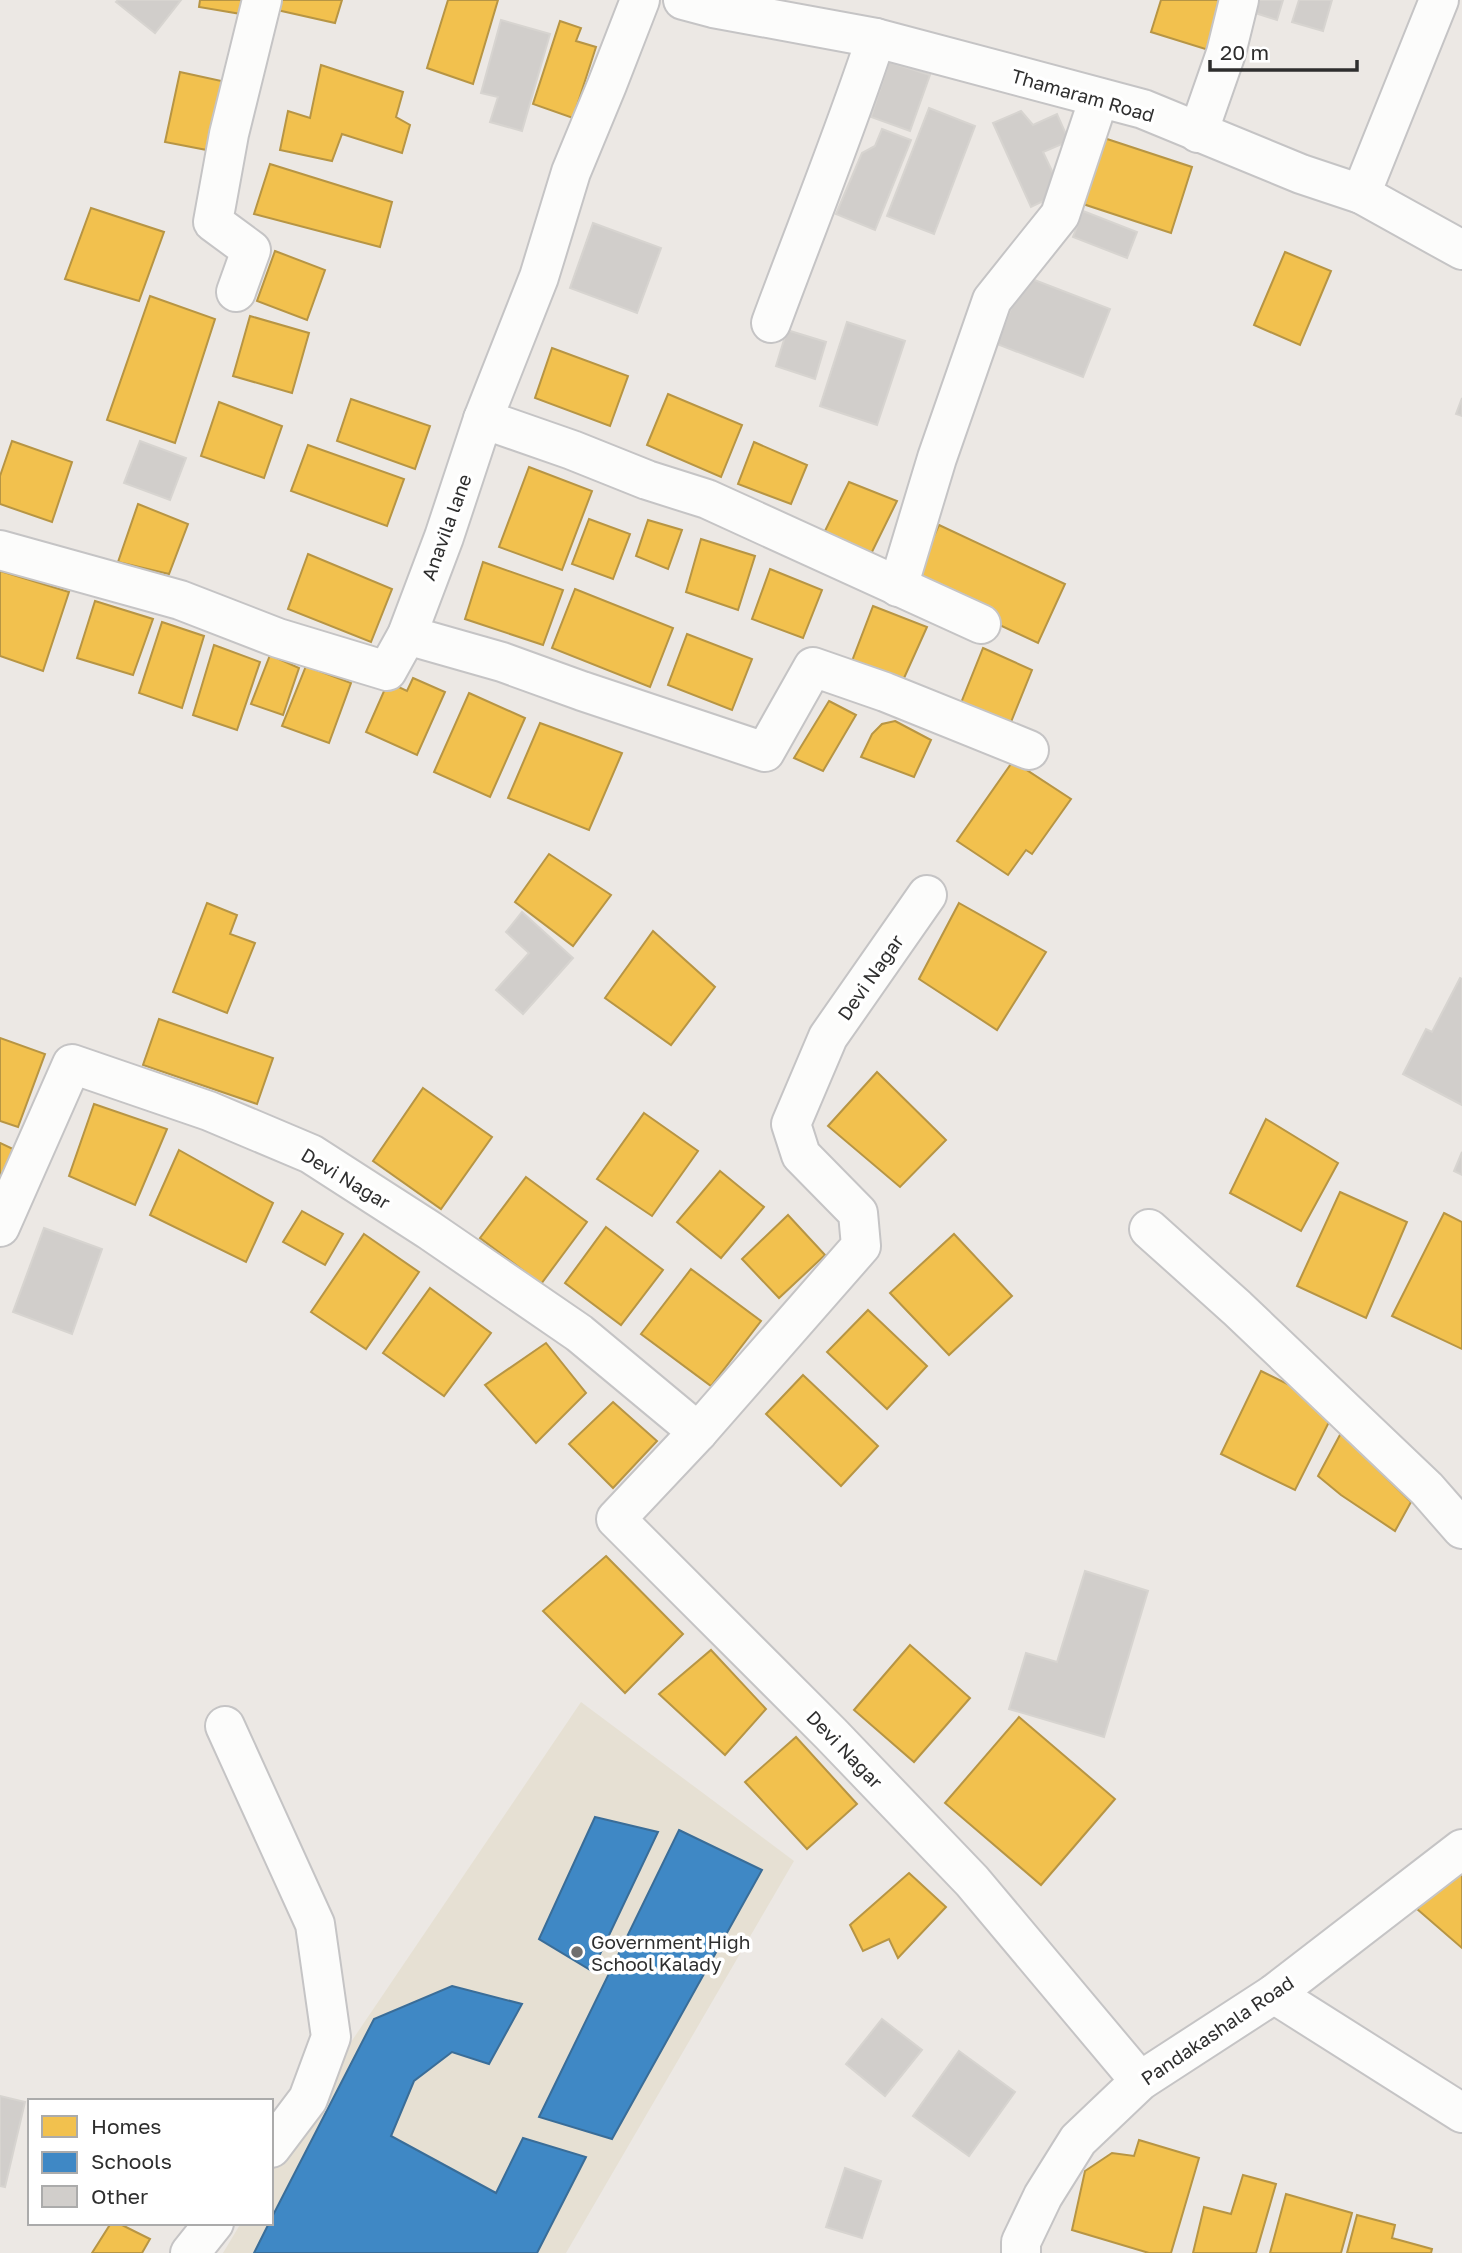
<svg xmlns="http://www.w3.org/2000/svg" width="1462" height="2253" viewBox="0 0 1462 2253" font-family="'Golos Text',sans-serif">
  <rect width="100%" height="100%" fill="#ece8e4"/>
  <polygon fill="#e6e0d3" points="581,1702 794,1861 566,2253 223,2253 241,2223 271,2223 271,2173 351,2042"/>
  <g fill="#f2c14e" stroke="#b79544" stroke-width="2">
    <polygon points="200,0 243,0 241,14 199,7"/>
    <polygon points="281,0 342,0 335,23 277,10"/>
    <polygon points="448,0 498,0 473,84 427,68"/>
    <polygon points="1161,0 1223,0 1215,52 1151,32"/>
    <polygon points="560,21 581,28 576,41 596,47 573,118 533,104"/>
    <polygon points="321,65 403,92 396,117 410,125 402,153 342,134 332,161 280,150 288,111 310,118"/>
    <polygon points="180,72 226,82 212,151 165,142"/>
    <polygon points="1104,138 1192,167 1171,233 1083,204"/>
    <polygon points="270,164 392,202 380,247 254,214"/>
    <polygon points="91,208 164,232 139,301 65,279"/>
    <polygon points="275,251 325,270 307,320 257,301"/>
    <polygon points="1285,252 1331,271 1300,345 1254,325"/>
    <polygon points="150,296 215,319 175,443 107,420"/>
    <polygon points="250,316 309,333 292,393 233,376"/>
    <polygon points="552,348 628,376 610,426 535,398"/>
    <polygon points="668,394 742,425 721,477 647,445"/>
    <polygon points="351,399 430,426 415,469 337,441"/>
    <polygon points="219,402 282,426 264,478 201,456"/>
    <polygon points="12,441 72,462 52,522 0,504 0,476"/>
    <polygon points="754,442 807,465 791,504 738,484"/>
    <polygon points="308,445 404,479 387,526 291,491"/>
    <polygon points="529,467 592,491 562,570 499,547"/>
    <polygon points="849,482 897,501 869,558 822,537"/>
    <polygon points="138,504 188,524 169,574 118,562"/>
    <polygon points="589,519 630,534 613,579 572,564"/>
    <polygon points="648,520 682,530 668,569 636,556"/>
    <polygon points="939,525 1065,584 1038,643 912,584"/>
    <polygon points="701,539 755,556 738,610 686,592"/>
    <polygon points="308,554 392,589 371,642 288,609"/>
    <polygon points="483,562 563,590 543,645 465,619"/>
    <polygon points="770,569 822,590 803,638 752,619"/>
    <polygon points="0,571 69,592 43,671 0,656"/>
    <polygon points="575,589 673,628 650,687 552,648"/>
    <polygon points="95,601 153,619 133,675 77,658"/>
    <polygon points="873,606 927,627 900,687 849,669"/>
    <polygon points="162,622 204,636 182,708 139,693"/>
    <polygon points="687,634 752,659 732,710 668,685"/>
    <polygon points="214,645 260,662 237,730 193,715"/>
    <polygon points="983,648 1032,670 1009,727 959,708"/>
    <polygon points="270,655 299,668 283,715 251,704"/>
    <polygon points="306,666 351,683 329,743 282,726"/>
    <polygon points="413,678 445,692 417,755 366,732 388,682 407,691"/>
    <polygon points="469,693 525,718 490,797 434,772"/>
    <polygon points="829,701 856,715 823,771 794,758"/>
    <polygon points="895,721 931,740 914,777 861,757 872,734 882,724"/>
    <polygon points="540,723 622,753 589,830 508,798"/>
    <polygon points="1013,761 1071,799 1032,854 1026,850 1008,875 957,841"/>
    <polygon points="549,854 611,895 573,946 515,902"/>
    <polygon points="207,903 237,915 230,934 255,943 227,1013 173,992"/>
    <polygon points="959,903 1046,952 997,1030 919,979"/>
    <polygon points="653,931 715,987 671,1045 605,998"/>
    <polygon points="159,1019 273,1058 257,1104 143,1065"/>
    <polygon points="0,1038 45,1054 18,1127 0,1121"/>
    <polygon points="877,1072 946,1140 900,1187 828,1126"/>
    <polygon points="423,1088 492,1137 441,1209 373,1161"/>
    <polygon points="94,1104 167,1129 135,1205 69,1176"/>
    <polygon points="644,1113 698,1151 652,1216 597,1179"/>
    <polygon points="1266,1119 1338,1163 1301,1231 1230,1193"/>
    <polygon points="0,1143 13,1149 0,1179"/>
    <polygon points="179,1150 273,1203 246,1262 150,1215"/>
    <polygon points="720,1171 764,1207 721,1258 677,1222"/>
    <polygon points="526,1177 587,1222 541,1284 480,1238"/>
    <polygon points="1340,1192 1407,1222 1366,1318 1297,1286"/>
    <polygon points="302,1211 343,1234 325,1265 283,1242"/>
    <polygon points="1444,1213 1462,1222 1462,1349 1392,1316"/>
    <polygon points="788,1215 825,1255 779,1298 742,1259"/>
    <polygon points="606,1227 663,1270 621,1325 565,1283"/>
    <polygon points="364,1234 419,1272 366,1349 311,1312"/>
    <polygon points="954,1234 1012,1296 949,1355 890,1293"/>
    <polygon points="691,1269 761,1321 711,1386 641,1334"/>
    <polygon points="430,1288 491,1333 444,1396 383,1353"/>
    <polygon points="868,1310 927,1366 887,1409 827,1352"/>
    <polygon points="546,1343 586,1393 536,1443 485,1385"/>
    <polygon points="1261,1371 1336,1408 1295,1490 1221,1454"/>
    <polygon points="803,1375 878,1446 841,1486 766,1414"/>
    <polygon points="613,1402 657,1441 613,1488 569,1444"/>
    <polygon points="1341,1433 1411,1502 1395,1531 1341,1495 1318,1476"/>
    <polygon points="606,1556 683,1634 625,1693 543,1611"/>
    <polygon points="910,1645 970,1698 914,1762 854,1710"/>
    <polygon points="711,1650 766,1709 725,1755 659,1694"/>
    <polygon points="1019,1717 1115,1799 1041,1885 945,1803"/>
    <polygon points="796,1737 857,1804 807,1849 745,1782"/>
    <polygon points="1462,1868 1462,1948 1417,1909"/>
    <polygon points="909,1873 946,1907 898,1958 889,1939 863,1951 850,1925"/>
    <polygon points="1139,2140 1199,2158 1171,2253 1149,2253 1072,2230 1085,2171 1112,2153 1134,2156"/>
    <polygon points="1243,2175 1276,2184 1256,2253 1193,2253 1204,2207 1231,2214"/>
    <polygon points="1286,2194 1352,2213 1341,2253 1270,2253"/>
    <polygon points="1357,2215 1395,2225 1392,2238 1432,2249 1431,2253 1347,2253"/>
    <polygon points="111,2223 118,2223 150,2239 142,2253 92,2253"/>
  </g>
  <g fill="#3f88c5" stroke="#3a6d98" stroke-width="2">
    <polygon points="595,1817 658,1832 592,1971 539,1939"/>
    <polygon points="679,1830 762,1870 612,2139 539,2117"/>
    <polygon points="452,1986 522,2004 489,2064 452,2052 414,2081 391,2136 496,2193 523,2138 586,2157 537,2253 254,2253 269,2223 271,2223 271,2219 374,2019"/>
  </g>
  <g fill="#d1cecb" stroke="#d7d4d0" stroke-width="2">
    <polygon points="118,0 181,0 155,33 116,2"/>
    <polygon points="1249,0 1283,0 1277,20 1246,10"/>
    <polygon points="1299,0 1332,0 1323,31 1292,22"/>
    <polygon points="501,20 550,34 522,131 490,122 498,97 481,93"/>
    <polygon points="889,62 930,75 910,131 871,117"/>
    <polygon points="929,108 975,126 934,234 887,216"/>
    <polygon points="1021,111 1033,125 1057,114 1069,141 1043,152 1062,192 1031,207 993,123"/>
    <polygon points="882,129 911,140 875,230 836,214 862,153 875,146"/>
    <polygon points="1083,211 1137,232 1127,258 1073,237"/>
    <polygon points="593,223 661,248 637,313 570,288"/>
    <polygon points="1024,276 1110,309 1083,377 997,344"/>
    <polygon points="847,322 905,341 877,425 820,406"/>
    <polygon points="787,330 826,342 815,379 776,366"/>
    <polygon points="1462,398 1462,416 1456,414"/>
    <polygon points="140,441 186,458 170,500 124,483"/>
    <polygon points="522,912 573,958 523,1014 496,990 529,953 506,932"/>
    <polygon points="1460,978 1462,979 1462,1105 1403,1074 1426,1029 1432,1032"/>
    <polygon points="1462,1152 1462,1175 1454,1171"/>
    <polygon points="44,1228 102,1249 72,1334 13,1312"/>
    <polygon points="1085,1571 1148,1591 1104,1737 1009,1709 1026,1653 1057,1662"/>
    <polygon points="882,2019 922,2050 885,2096 846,2064"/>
    <polygon points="959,2051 1015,2092 969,2156 913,2116"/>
    <polygon points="0,2096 25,2102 5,2187 0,2186"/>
    <polygon points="845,2168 881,2181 862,2238 826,2227"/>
  </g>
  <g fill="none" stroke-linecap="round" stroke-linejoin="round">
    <g stroke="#c5c4c5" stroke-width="42">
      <g id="minor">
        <polyline points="683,0 713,8 876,38 1143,109 1301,174 1361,194 1462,250"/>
        <polyline points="1198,133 1226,53 1239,0"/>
        <polyline points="1361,194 1439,0"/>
        <polyline points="236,292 251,250 213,222 229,134 262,0"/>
        <path d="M771 323C806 228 844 135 876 38"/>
        <polyline points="483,419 572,450 647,480 707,499 981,624"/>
        <polyline points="0,550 180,600 278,638 387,671 407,635 444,537 483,419 539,277 571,172 607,85 640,0"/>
        <polyline points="898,587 937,458 992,300 1060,215 1099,98"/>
        <polyline points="407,635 502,662 582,691 765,752 813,667 885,692 1029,750"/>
        <polyline points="927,895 828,1037 791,1124 801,1155 858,1213 861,1246 698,1432 616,1519 831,1734 972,1881 1140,2081"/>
        <polyline points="0,1227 72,1064 209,1111 311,1154 429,1230 579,1333 698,1432"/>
        <polyline points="1149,1229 1237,1308 1427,1489 1462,1529"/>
        <polyline points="225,1726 315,1924 331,2037 308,2099 271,2148"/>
        <polyline points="1274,1994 1462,2113"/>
        <polyline points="190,2253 214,2223"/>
        <polyline points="1021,2253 1021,2242 1043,2196 1078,2140 1140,2081 1274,1994 1462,1849"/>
      </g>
    </g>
    <use href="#minor" stroke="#fcfcfb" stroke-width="38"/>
  </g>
  <circle fill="#706f6e" stroke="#fff" stroke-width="2.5" cx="577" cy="1952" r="7"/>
  <g text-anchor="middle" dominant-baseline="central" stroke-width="7" stroke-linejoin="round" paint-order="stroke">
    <g font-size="19" fill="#2e2e2e" stroke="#fff">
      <text transform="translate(1083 95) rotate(16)">Thamaram Road</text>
      <text transform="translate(446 527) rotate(-70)">Anavila lane</text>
      <text transform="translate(870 977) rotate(-55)">Devi Nagar</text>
      <text transform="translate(346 1178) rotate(31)">Devi Nagar</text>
      <text transform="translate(845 1749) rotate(46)">Devi Nagar</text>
      <text transform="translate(1217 2030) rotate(-34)">Pandakashala Road</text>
    </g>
    <g font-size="19" fill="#2e2e2e" stroke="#fff" text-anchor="start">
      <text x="591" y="1941">Government High<tspan x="591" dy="22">School Kalady</tspan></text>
    </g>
  </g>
  <rect x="28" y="2099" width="245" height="126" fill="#ffffff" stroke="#ababab" stroke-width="2"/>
  <rect x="42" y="2116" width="35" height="21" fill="#f2c14e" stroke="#ababab" stroke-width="2"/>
  <text x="91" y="2134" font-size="21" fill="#2e2e2e">Homes</text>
  <rect x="42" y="2152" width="35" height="21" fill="#3f88c5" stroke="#ababab" stroke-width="2"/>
  <text x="91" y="2169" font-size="21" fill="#2e2e2e">Schools</text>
  <rect x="42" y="2186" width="35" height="21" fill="#d1cecb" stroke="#ababab" stroke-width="2"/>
  <text x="91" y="2204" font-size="21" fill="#2e2e2e">Other</text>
  <path d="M1210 60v10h147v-10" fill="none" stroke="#2e2e2e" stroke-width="3.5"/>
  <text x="1220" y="60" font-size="21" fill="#2e2e2e" stroke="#ffffff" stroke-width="5" paint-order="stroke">20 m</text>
</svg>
